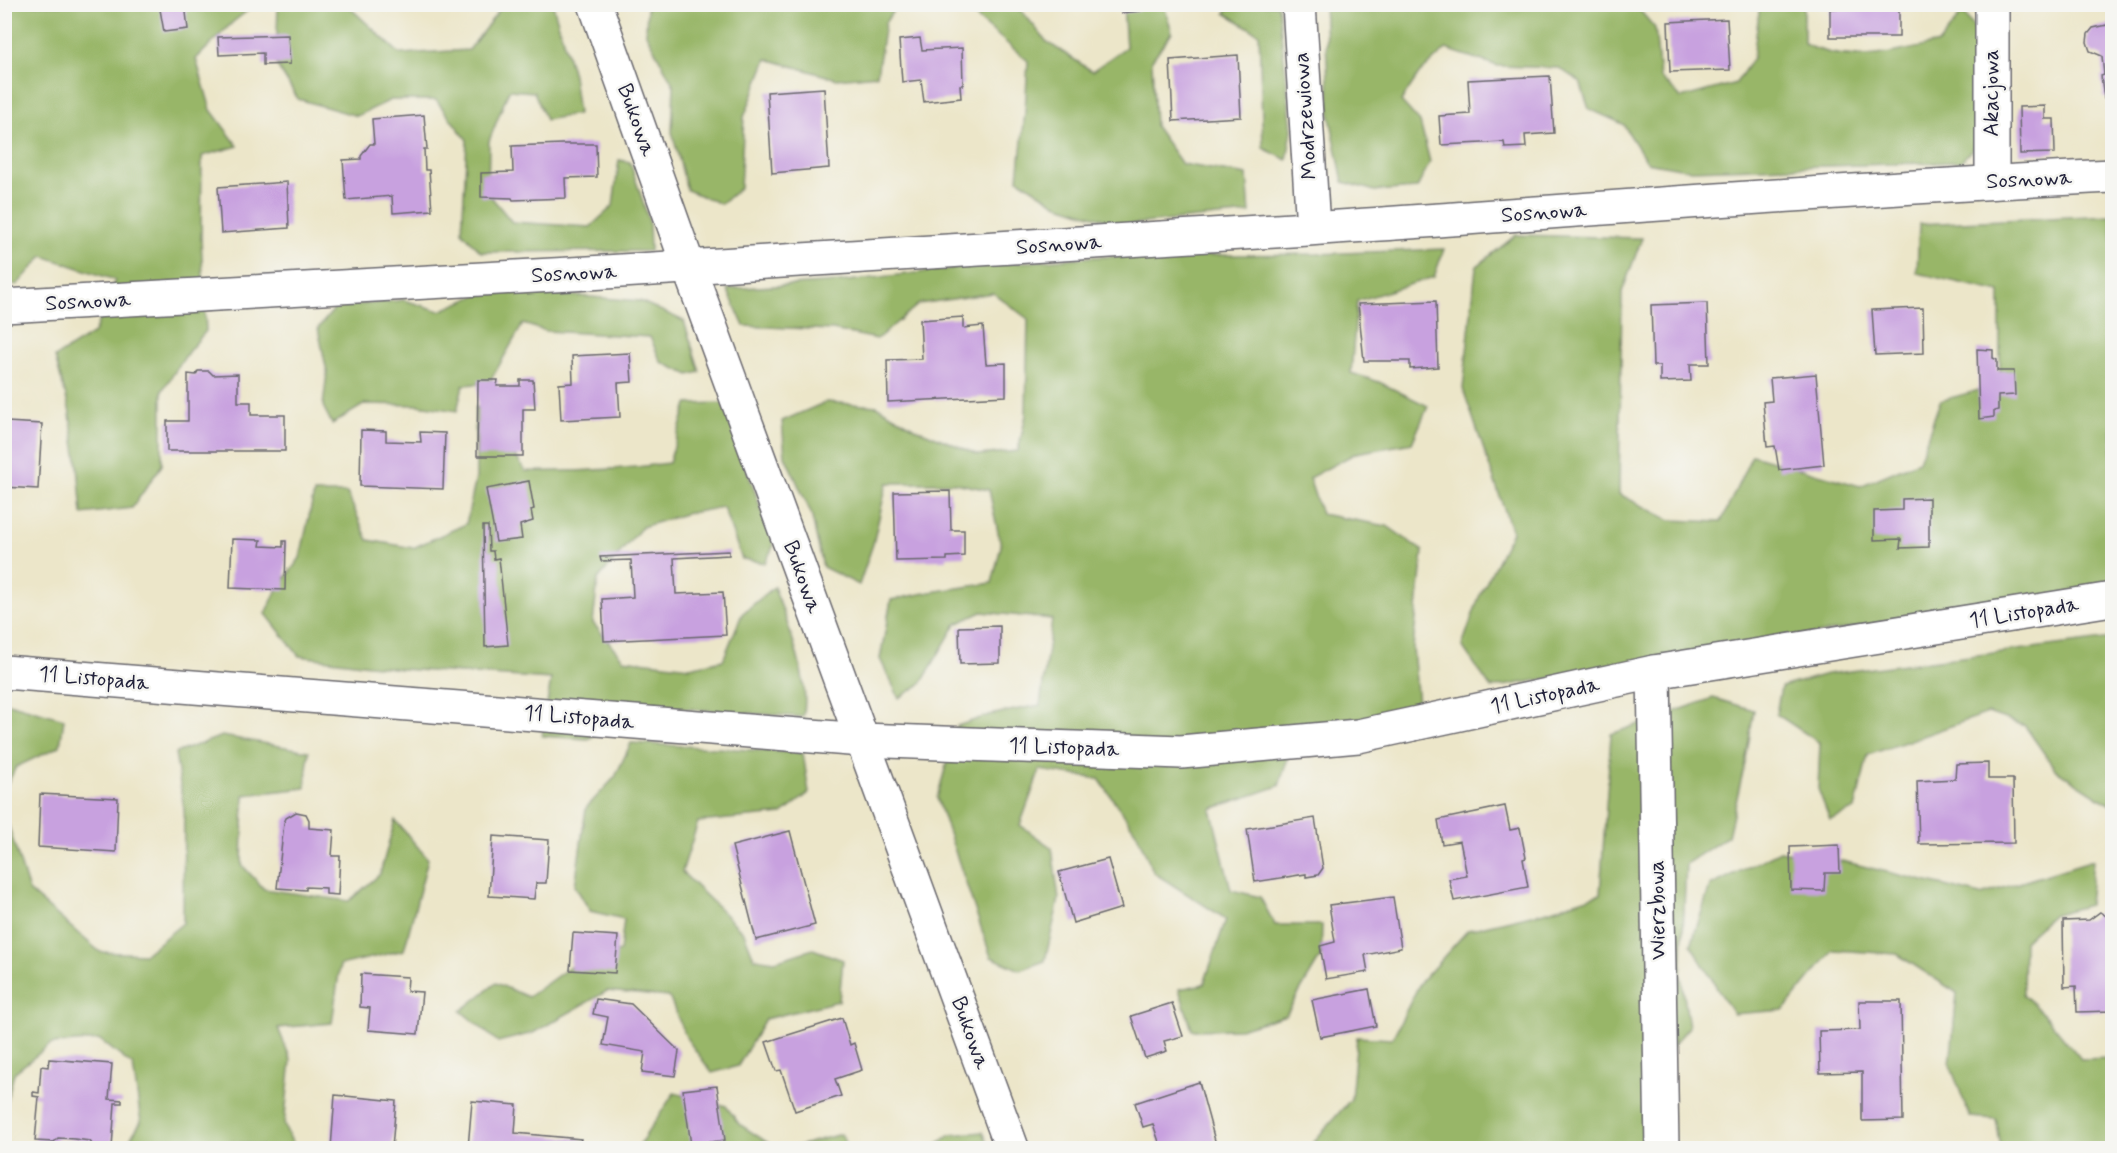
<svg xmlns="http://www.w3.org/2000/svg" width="2117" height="1153" viewBox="0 0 2117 1153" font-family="Mynerve,sans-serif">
  <rect width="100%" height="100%" fill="#f6f6f2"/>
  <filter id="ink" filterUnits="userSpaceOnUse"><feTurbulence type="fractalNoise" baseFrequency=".0167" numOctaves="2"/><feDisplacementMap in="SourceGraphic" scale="12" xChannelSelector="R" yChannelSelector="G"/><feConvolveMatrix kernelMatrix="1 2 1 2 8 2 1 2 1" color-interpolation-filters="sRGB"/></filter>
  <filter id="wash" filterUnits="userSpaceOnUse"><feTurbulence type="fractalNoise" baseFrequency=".008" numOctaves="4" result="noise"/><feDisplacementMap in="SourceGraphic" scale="24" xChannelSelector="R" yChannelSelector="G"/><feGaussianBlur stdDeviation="1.35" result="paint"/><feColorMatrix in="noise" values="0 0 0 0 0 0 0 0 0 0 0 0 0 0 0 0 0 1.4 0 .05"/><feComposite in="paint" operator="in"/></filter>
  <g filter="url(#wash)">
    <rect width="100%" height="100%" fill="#ece6c9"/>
    <g fill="#98b668" stroke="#5d6c52" stroke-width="1.5">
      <polygon points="4,5 255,5 233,22 196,59 211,110 238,146 202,156 201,239 206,331 188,352 162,391 162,465 132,508 82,514 78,467 69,408 55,357 94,333 115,280 43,256 17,285 5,283"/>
      <polygon points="278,5 347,5 400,54 469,50 503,5 553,5 573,75 578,114 546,120 534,92 509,90 489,141 488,193 512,222 590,227 613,206 619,160 630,162 649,221 650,251 481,252 462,232 467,140 436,100 391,100 357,116 298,99 276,64"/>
      <polygon points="647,5 647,4 897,5 885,23 877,75 837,79 767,59 744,117 740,188 721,204 687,190 672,132 674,86 646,34"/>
      <polygon points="997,5 1021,10 1047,42 1092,71 1126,47 1123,5 1164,5 1172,32 1152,60 1155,126 1182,164 1247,175 1250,213 1122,225 1056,204 1018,179 1025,112 1028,61 963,6"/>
      <polygon points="1231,5 1278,5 1292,130 1287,160 1263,148 1259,34 1225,13"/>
      <path d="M1324 5H1639L1637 7 1655 28 1660 77 1681 98 1736 83 1753 58 1760 5H1804V44C1852 66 1891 53 1939 43L1963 12 1982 39 1980 141 1960 162 1691 170 1647 162 1623 124 1589 109 1580 82 1559 68 1498 66 1446 49 1419 74 1401 101 1420 122 1430 162 1417 188 1375 191 1343 182 1330 117Z"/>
      <polygon points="2112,215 2112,585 1491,688 1462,646 1479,597 1512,532 1463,389 1476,267 1516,235 1642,238 1622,292 1619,494 1670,520 1721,522 1752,455 1860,486 1919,461 1940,401 2000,384 2000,292 1917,273 1919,224"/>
      <polygon points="1444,249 1434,277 1357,301 1351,373 1379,382 1428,406 1412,443 1356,453 1309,478 1321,514 1387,526 1423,551 1413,648 1418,704 1399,717 1299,724 1279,786 1211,809 1231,890 1260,897 1275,925 1322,925 1321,956 1286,1015 1240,1029 1192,1030 1179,989 1204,984 1226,919 1154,873 1136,832 1099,779 1040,770 1020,825 1052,848 1059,899 1045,961 1020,970 991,957 937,798 957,726 989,715 1040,705 1052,619 982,612 956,624 921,684 899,698 880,659 891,600 930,592 992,583 1001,546 989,490 955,483 887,483 873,544 859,585 823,567 811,513 785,456 782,421 826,402 877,406 917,429 979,455 1018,451 1026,415 1028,319 993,293 919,304 877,339 833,330 744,326 727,289 839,282 975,266 1091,257 1317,254"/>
      <polygon points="491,289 640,301 684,321 700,372 689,375 661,362 650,337 546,331 523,324 489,383 463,385 457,411 418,405 365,404 332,424 323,406 327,372 318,328 336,307 404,300 440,311"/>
      <path d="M492 402 502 434 525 471C573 472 621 470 669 463L687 404 723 403 774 545 765 563 742 559 723 507 685 514 642 527 598 579 593 623 623 659 690 667 723 660 742 614 774 587C786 619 812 684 803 717L649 706 588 739 542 736 551 679 401 669 299 656 266 614 276 591 300 558 314 493H347L368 540 413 548 466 524 476 478 475 408Z"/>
      <polygon points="2112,638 2112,806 2055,769 2025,726 1988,713 1868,755 1855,809 1830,820 1818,789 1820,743 1776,714 1781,687 1827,674"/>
      <polygon points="1713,698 1754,710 1746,759 1728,836 1686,864 1681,976 1689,1027 1644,1079 1642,1148 1310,1148 1311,1145 1351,1099 1357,1037 1392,1039 1420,983 1468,930 1548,911 1600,894 1611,734"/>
      <polygon points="5,702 64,719 60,746 16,767 5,789"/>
      <polygon points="222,736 309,751 305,788 244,795 242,865 264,889 349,901 380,874 395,820 428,859 404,950 340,965 332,1023 278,1028 291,1060 284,1125 295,1148 263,1148 262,1146 230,1141 228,1148 124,1148 141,1122 133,1066 100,1040 51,1044 14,1073 5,1109 5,815 29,891 100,952 145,954 183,923 184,809 175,753"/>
      <polygon points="631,743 803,753 809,793 782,814 698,822 682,872 744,933 754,958 775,961 813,949 843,960 839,1001 765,1019 738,1066 712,1073 687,1039 669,997 607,991 533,1033 498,1042 461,1011 496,983 528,997 577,962 620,951 624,919 590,911 575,886 586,808 615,777"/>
      <polygon points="1780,851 1838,860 1981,895 2093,860 2089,905 2052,915 2024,941 2023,994 2049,1020 2081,1059 2112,1058 2112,1148 2001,1148 1996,1119 1970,1117 1950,1065 1957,993 1897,954 1833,950 1784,1010 1733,1014 1691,945 1710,886"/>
      <polygon points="674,1093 726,1106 739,1124 776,1148 637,1148"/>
      <polygon points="983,1132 990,1148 932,1148 950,1135"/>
      <polygon points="841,1134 849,1148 791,1148"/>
    </g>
    <g id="blocks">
      <g fill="#c8a1df">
        <polygon points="159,4 185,4 188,29 164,32"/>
        <polygon points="1120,4 1139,4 1140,11 1121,13"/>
        <polygon points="1841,4 1899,4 1899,37 1830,37 1830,9 1841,8"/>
        <polygon points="1727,19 1730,70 1670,72 1668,22"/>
        <polygon points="2112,24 2112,97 2104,98 2101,76 2104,75 2102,56 2090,51 2087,42 2088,34 2093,28"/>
        <polygon points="288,35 290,64 263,65 263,53 219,55 218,37"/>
        <polygon points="920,38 922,50 962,48 963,85 960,85 961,98 924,102 921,80 902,82 899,40"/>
        <polygon points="1238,55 1241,117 1173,121 1170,60"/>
        <polygon points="1550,76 1554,133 1525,135 1526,147 1505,148 1504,142 1441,145 1439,116 1470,114 1468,80"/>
        <polygon points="824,88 829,168 772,173 767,92"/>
        <polygon points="2045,106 2045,119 2054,119 2055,153 2020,154 2019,107"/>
        <polygon points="424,115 427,149 424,149 425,170 429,170 432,210 393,213 392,196 346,200 343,160 361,159 361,156 370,144 374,144 372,119"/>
        <polygon points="563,144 596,144 597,177 565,178 566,198 513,200 512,198 481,197 481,173 513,172 512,146"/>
        <polygon points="287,182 289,228 221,233 218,187"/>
        <polygon points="1436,301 1438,367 1410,369 1410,361 1364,361 1358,304"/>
        <polygon points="1707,303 1709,364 1690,364 1691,381 1660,382 1660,366 1653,366 1651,305"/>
        <polygon points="1923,308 1924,353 1875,355 1872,310"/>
        <polygon points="963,317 963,328 983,326 986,364 1006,363 1006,396 888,402 887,360 922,359 920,320"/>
        <polygon points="1977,349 1993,350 1993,358 1997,360 1997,371 2014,371 2015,395 1998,396 1998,410 1994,411 1994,417 1979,419"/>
        <polygon points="630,353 632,382 618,383 620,417 561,420 559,384 573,383 572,356"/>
        <polygon points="198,371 209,371 213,375 238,374 238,402 251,402 251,415 285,415 285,451 167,451 167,421 188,421 188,374 196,375"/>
        <polygon points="1816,374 1824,465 1779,470 1775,446 1767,447 1763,402 1772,401 1770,378"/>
        <polygon points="478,380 498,380 497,386 520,386 520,380 533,380 535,409 523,409 523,456 477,456"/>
        <polygon points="6,422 42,424 38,489 4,487"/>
        <polygon points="361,430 386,431 386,441 421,442 420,432 445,433 443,489 360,486"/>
        <polygon points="529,481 534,509 531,510 533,521 520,525 522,539 496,542 486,489"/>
        <polygon points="950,491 951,530 964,530 964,556 947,557 947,560 896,561 894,492"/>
        <polygon points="1929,498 1929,547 1900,548 1901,539 1874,540 1874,511 1902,510 1902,499"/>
        <polygon points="483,526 488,526 489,551 493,551 494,559 499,558 508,645 485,647"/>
        <polygon points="232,539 261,540 260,546 283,547 283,541 286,541 285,590 230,588"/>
        <polygon points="729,551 729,555 674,558 676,594 723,592 726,635 604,641 602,599 633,597 631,560 601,561 600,557"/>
        <polygon points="1000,626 1000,663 960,664 959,627"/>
        <polygon points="1988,763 1988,779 2013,779 2014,843 1919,844 1917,781 1955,779 1956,764"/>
        <polygon points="40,794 118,798 116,852 38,847"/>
        <polygon points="1505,806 1510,830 1520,828 1526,858 1523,859 1528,887 1454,901 1449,879 1467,876 1460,841 1442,844 1438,820"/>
        <polygon points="296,812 306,814 309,820 309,828 334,830 332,856 340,856 338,895 326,894 326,888 306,887 306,890 277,888 284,823 286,818"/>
        <polygon points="1315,818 1323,868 1318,875 1306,877 1306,874 1255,882 1247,829"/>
        <polygon points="790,831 815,925 756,940 732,846"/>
        <polygon points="493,836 549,840 546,883 536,883 534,899 489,896"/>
        <polygon points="1839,845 1840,873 1825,873 1824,891 1791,890 1790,847"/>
        <polygon points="1108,859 1122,908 1073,923 1059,872"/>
        <polygon points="1393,897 1401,948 1365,955 1368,972 1326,979 1320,946 1335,942 1329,905"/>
        <polygon points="2100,912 2112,920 2112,1011 2077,1012 2076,986 2064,987 2063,921 2089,920"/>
        <polygon points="573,933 618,936 615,973 570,970"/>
        <polygon points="361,974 408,977 407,991 422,992 418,1034 368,1030 370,1008 360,1007"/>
        <polygon points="1369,989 1376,1026 1320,1037 1312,1000"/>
        <polygon points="596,999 631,1004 679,1051 675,1076 642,1072 645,1052 603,1045 608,1017 593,1014"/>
        <polygon points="1859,1001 1901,1001 1903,1120 1862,1121 1862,1072 1820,1073 1819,1031 1860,1030"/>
        <polygon points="1172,1003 1183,1036 1164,1041 1167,1051 1145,1058 1131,1016"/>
        <polygon points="842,1018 850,1045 854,1043 862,1070 835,1079 841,1096 795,1111 781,1070 776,1071 766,1042"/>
        <polygon points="49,1059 112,1064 109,1099 122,1100 122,1103 115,1103 112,1148 93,1146 90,1141 74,1139 58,1138 54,1142 35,1141 39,1097 33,1096 33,1092 39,1093 41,1066 48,1067"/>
        <polygon points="1199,1082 1217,1148 1161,1148 1153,1124 1143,1127 1135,1103"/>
        <polygon points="717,1086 725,1140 691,1145 683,1090"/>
        <polygon points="335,1095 396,1101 392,1148 331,1148"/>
        <polygon points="472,1101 517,1105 515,1133 581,1139 579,1148 468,1148"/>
      </g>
    </g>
  </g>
  <g filter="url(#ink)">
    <use href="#blocks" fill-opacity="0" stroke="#69676d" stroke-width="1.5"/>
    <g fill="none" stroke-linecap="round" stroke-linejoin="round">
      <g stroke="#69676d" stroke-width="36">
        <g id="minor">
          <polyline points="1299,4 1313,228"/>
          <polyline points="1992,4 1992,182"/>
          <path d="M4 306C439 282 873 257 1308 229 1576 211 1844 189 2112 176"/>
          <polyline points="4,672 862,740 1181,752 1358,736 1654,672 2112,599"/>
          <polyline points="1654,672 1662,1148"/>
        </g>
      </g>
      <g stroke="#69676d" stroke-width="36">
        <polyline id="tertiary" points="595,4 689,268 1012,1148"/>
      </g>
      <use href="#minor" stroke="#fff" stroke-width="33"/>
      <use href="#tertiary" stroke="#fff" stroke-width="33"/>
    </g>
  </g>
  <g text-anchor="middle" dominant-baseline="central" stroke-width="5" stroke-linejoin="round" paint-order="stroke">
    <g font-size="22" fill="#22223b" stroke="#f6f6f2">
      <text transform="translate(1992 93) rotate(-90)">Akacjowa</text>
      <text transform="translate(1306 116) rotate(-94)">Modrzewiowa</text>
      <text transform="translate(636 120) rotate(70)">Bukowa</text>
      <text transform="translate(2029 180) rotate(-3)">Sosnowa</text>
      <text transform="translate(1544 213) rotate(-4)">Sosnowa</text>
      <text transform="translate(1059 245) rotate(-4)">Sosnowa</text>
      <text transform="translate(574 274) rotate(-3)">Sosnowa</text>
      <text transform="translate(88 302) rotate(-3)">Sosnowa</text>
      <text transform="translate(802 577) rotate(70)">Bukowa</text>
      <text transform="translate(2024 613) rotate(-9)">11 Listopada</text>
      <text transform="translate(94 679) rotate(5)">11 Listopada</text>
      <text transform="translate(1545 696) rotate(-12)">11 Listopada</text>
      <text transform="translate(579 718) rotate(5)">11 Listopada</text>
      <text transform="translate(1064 748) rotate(2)">11 Listopada</text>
      <text transform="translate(1658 910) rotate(-91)">Wierzbowa</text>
      <text transform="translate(970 1033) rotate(70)">Bukowa</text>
    </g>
  </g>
  <rect width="2117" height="1153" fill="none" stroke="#f6f6f2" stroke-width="24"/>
</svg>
